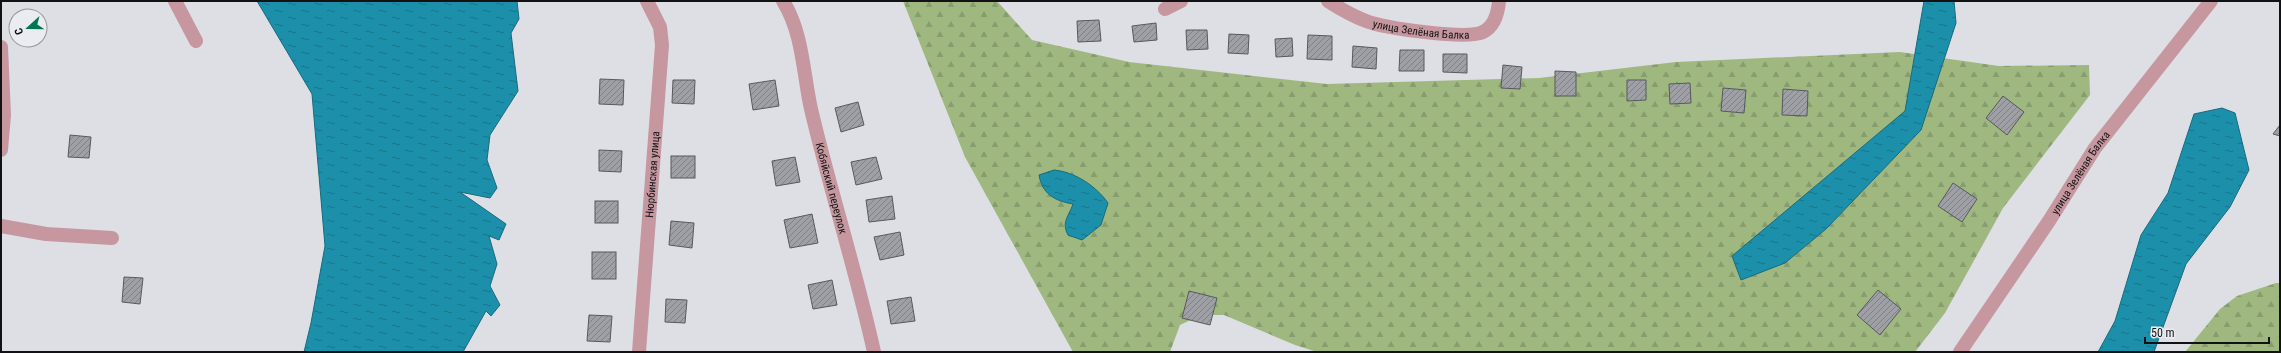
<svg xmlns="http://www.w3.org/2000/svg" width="2281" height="353" viewBox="0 0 2281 353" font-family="'Roboto Condensed',sans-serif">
  <defs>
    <pattern id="forest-firs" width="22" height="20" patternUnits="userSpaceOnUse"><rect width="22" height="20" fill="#9fb880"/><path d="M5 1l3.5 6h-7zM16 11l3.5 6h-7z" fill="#889d6e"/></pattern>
    <pattern id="water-ripples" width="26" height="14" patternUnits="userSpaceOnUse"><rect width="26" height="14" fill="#1c90aa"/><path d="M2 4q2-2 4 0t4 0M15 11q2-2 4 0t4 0" fill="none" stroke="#177489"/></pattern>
    <pattern id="building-hatch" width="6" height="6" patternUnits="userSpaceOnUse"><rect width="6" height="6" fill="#9ea0a5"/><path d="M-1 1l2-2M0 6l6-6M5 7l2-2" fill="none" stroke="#7f8185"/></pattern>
  </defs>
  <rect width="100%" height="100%" fill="#dddfe4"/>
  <g fill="url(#forest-firs)">
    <polygon points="903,1 997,1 1032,40 1129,62 1327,84 1539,78 1676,62 1900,52 1999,66 2089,65 2090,95 2003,208 1945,313 1915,352 1317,352 1295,345 1224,315 1201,315 1180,325 1170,352 1073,352 965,157"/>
    <polygon points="2276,283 2280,283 2280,352 2185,352 2220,309 2237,296"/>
  </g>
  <g fill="url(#water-ripples)" stroke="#196a7d">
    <polygon points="257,1 517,1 519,19 511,33 518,91 490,135 487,160 497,188 490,198 460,192 506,224 499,240 489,236 497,264 490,286 500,305 491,316 486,311 463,352 304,352 311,323 325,246 312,94"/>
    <polygon points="1924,1 1954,1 1956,23 1921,130 1826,229 1785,263 1741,280 1732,256 1905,111"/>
    <polygon points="2222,108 2235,113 2249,170 2230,207 2186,264 2154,352 2098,352 2115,321 2141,235 2168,193 2194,114"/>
    <path d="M1054 170C1075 172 1096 186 1108 203L1101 225 1082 240 1068 235C1061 222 1069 216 1073 204 1055 201 1042 194 1039 175Z"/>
  </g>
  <g fill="url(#building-hatch)" stroke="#57595e">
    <polygon points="1099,20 1101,41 1078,42 1077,21"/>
    <polygon points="1156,23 1157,40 1134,42 1132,26"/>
    <polygon points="1186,30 1207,30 1208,49 1187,50"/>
    <polygon points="1229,34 1249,35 1248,54 1228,53"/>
    <polygon points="1308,35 1332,36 1332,60 1307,59"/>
    <polygon points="1292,38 1293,56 1276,57 1275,39"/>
    <polygon points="1353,46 1377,48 1376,69 1352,67"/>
    <polygon points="1400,50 1424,50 1424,71 1399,71"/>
    <polygon points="1443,54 1467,54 1467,73 1443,72"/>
    <polygon points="1503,65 1522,67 1520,89 1501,88"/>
    <polygon points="1555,71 1576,72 1576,96 1555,96"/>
    <polygon points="600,79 624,80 623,105 599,104"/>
    <polygon points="673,80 695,80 694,104 672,103"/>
    <polygon points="775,80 779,106 753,110 749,84"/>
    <polygon points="1627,80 1646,80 1646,100 1627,101"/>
    <polygon points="1690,83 1691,103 1670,104 1669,84"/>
    <polygon points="1723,88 1746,90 1744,113 1721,111"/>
    <polygon points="1783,89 1808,91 1807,116 1782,115"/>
    <polygon points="2003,96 2024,112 2007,135 1986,118"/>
    <polygon points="858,102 864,125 841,132 835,108"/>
    <polygon points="2280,125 2280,136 2273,134"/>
    <polygon points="70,135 91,137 89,158 68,157"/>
    <polygon points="599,150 622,151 621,172 599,171"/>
    <rect x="671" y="156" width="24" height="22"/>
    <polygon points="795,157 800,182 776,186 772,161"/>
    <polygon points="876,157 882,179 856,185 851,162"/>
    <polygon points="1953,183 1977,199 1962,222 1938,206"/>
    <polygon points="892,196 895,219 869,222 866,200"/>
    <rect x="595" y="201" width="23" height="22"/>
    <polygon points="812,214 818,243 790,248 784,220"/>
    <polygon points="671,221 694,223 692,248 669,245"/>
    <polygon points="900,232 904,255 880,260 874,237"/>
    <rect x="592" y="252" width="24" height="27"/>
    <polygon points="124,277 143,278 140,304 122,302"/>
    <polygon points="832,280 837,305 813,309 808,285"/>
    <polygon points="1878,290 1901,309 1880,335 1857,315"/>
    <polygon points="1189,291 1217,298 1210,325 1182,318"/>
    <polygon points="911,297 915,321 891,324 887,301"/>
    <polygon points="666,299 687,300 685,323 665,322"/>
    <polygon points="589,315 612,316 610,342 587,341"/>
  </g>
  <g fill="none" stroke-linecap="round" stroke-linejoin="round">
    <g stroke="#c6979f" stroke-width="14">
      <polyline points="175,1 196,41"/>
      <path id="s1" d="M783 1C803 33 803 73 811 109 830 190 856 270 874 352"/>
      <path id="s2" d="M1328 1C1339 8 1353 16 1366 21 1384 28 1467 40 1483 32 1495 26 1498 13 1499 1"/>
      <polyline points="1165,9 1181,1"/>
      <polyline points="1,47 4,115 1,150"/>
      <polyline points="1,226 46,234 112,238"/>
      <path id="s3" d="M639 352 662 45 660 27 647 1"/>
      <path id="s4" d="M1960 352 2049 221 2095 148 2211 1"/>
    </g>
  </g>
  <g text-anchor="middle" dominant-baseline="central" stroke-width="3" stroke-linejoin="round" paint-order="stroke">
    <g font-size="11" fill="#121214" stroke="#eaecf1">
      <text stroke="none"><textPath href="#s2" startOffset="99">улица Зелёная Балка</textPath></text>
      <text stroke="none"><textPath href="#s4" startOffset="216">улица Зелёная Балка</textPath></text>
      <text stroke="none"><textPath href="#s3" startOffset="178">Нюрбинская улица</textPath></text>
      <text stroke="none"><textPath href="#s1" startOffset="194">Кобяйский переулок</textPath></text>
    </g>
  </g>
  <rect width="2281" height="353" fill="none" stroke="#121214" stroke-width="4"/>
  <g transform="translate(28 28) rotate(249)"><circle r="19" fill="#eaecf1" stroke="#949599"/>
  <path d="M0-3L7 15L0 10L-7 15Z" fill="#007651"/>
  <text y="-6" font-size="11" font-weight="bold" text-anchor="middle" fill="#121214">С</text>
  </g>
  <path d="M2145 337v6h124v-6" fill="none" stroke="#121214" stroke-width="2"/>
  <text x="2151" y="337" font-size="12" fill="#121214" stroke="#eaecf1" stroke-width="3" paint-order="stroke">50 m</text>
</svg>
